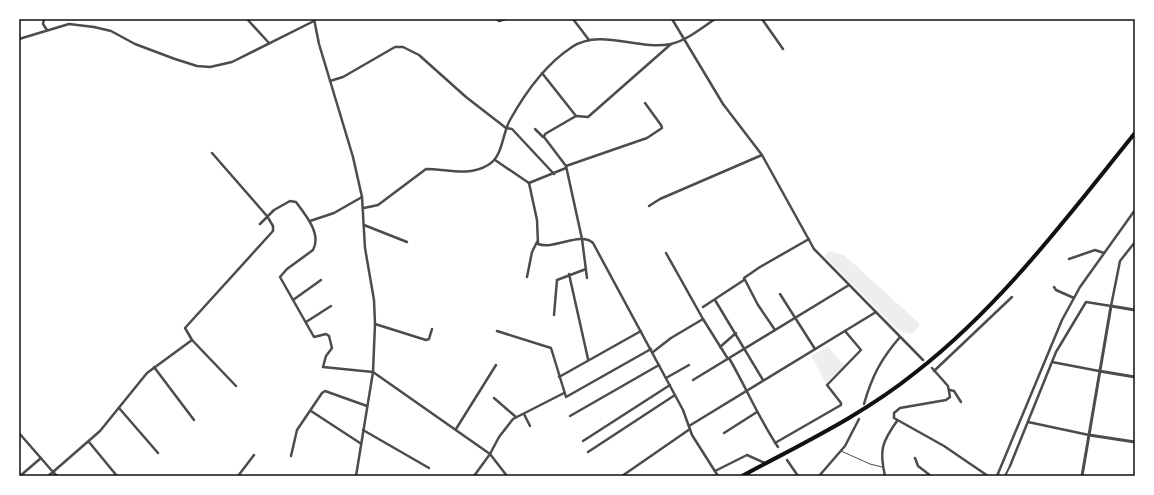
<svg xmlns="http://www.w3.org/2000/svg" width="1154" height="495" viewBox="0 0 1154 495" font-family="Rubik,sans-serif">
  <rect width="100%" height="100%" fill="#fff"/>
  <g fill="#eee">
    <polygon points="829,251 844,255 919,323 919,327 912,334 903,332 896,328 824,256"/>
    <polygon points="828,347 844,365 826,383 811,356"/>
  </g>
  <g fill="none" stroke-linecap="round" stroke-linejoin="round">
    <polyline stroke="#4c4c4c" stroke-width="1" points="841,451 870,464 882,467"/>
    <polyline stroke="#4c4c4c" stroke-width="2" points="1005,476 1010,466"/>
    <g stroke="#4c4c4c" stroke-width="2.5">
      <polyline points="44,19 43,24 47,30"/>
      <polyline points="247,19 269,43"/>
      <polyline points="314,19 319,44 353,157 362,197 365,248 374,300 375,324 373,372 356,476"/>
      <polyline points="497,19 499,21 506,19"/>
      <polyline points="573,19 589,40"/>
      <polyline points="672,19 723,104 762,155 814,249 923,360"/>
      <polyline points="762,19 783,49"/>
      <polyline points="19,39 69,24 94,27 111,31 135,44 175,59 197,66 210,67 232,62 314,21"/>
      <polyline points="542,73 576,116"/>
      <polyline points="330,81 343,77 395,47 403,47 419,55 466,97 506,128"/>
      <polyline points="576,116 545,134 544,137 566,166 582,239 587,278"/>
      <polyline points="576,116 588,117 671,44"/>
      <polyline points="506,128 512,129 554,174"/>
      <polyline points="535,129 543,137"/>
      <polyline points="495,160 529,183"/>
      <polyline points="566,166 647,138 662,128 661,125 645,103"/>
      <path d="M529 183 537 220 538 244C554 250 581 231 593 243L683 410 692 435 718 476"/>
      <polyline points="529,183 566,168"/>
      <polyline points="649,206 660,199 762,155"/>
      <path d="M364 208 378 205 426 169C447 169 469 177 488 165 503 157 502 134 510 120 525 93 546 64 572 47 601 28 639 51 671 44 687 40 702 28 715 19"/>
      <polyline points="310,221 334,213 362,197"/>
      <path d="M260 224 274 210 290 201 296 202C305 214 322 234 313 250L287 269 280 277 314 337 326 334 329 336 332 348 326 356 323 367 373 372 490 454 507 476"/>
      <polyline points="364,225 407,242"/>
      <polyline points="666,253 703,319 728,359"/>
      <polyline points="1069,259 1095,250 1104,253"/>
      <polyline points="569,274 588,359"/>
      <polyline points="527,277 532,252 537,242"/>
      <polyline points="1054,287 1056,290 1074,298"/>
      <polyline points="780,294 815,349"/>
      <polyline points="293,300 321,280"/>
      <polyline points="715,300 763,380"/>
      <polyline points="703,307 744,280"/>
      <polyline points="554,315 557,280 586,269"/>
      <polyline points="306,322 331,306"/>
      <polyline points="375,324 426,340 429,339 432,329"/>
      <polyline points="775,330 758,305 744,278 760,267 809,239"/>
      <polyline points="497,331 551,348 566,397 651,349"/>
      <polyline points="192,340 236,386"/>
      <polyline points="720,347 736,333"/>
      <polyline points="653,352 671,338 703,319"/>
      <path d="M729 358C746 387 759 419 778 447"/>
      <polyline points="1052,362 1099,371"/>
      <polyline points="154,367 194,420"/>
      <polyline points="932,368 948,386 950,397 946,400 900,408 894,413 894,418 944,446 988,476"/>
      <polyline points="934,371 1012,297"/>
      <polyline points="559,377 641,331"/>
      <polyline points="666,378 689,365"/>
      <polyline points="693,380 849,285"/>
      <polyline points="950,390 954,391 961,402"/>
      <polyline points="494,398 516,417"/>
      <path d="M864 404C872 376 881 359 900 337"/>
      <polyline points="119,408 158,453"/>
      <polyline points="311,411 360,443"/>
      <polyline points="524,414 530,426"/>
      <polyline points="570,416 659,365"/>
      <polyline points="1028,422 1089,435"/>
      <polyline points="689,426 876,312"/>
      <polyline points="456,429 496,365"/>
      <polyline points="363,430 429,468"/>
      <polyline points="19,433 53,472 48,476"/>
      <polyline points="724,433 757,412"/>
      <polyline points="583,441 670,385"/>
      <polyline points="89,442 117,476"/>
      <polyline points="775,443 841,405 841,403 827,385 861,350 845,331"/>
      <polyline points="588,452 675,395"/>
      <polyline points="291,456 297,430 322,393 325,391 367,406"/>
      <polyline points="915,458 918,466 931,476"/>
      <polyline points="787,460 798,476"/>
      <polyline points="1010,466 1056,352 1086,302 1111,306 1120,261 1135,242"/>
      <polyline points="715,471 747,455 765,463"/>
      <polyline points="20,476 41,458"/>
      <polyline points="57,476 53,472 100,431 147,373 192,340 185,328 273,231 273,226 267,216 212,153"/>
      <polyline points="238,476 254,455"/>
      <polyline points="474,476 490,454 499,437 513,419 564,393"/>
      <polyline points="622,476 690,429"/>
      <polyline points="819,476 845,446 859,419"/>
      <path d="M885 476C879 450 882 442 897 421"/>
      <polyline points="997,476 1062,320 1080,287 1135,210"/>
    </g>
    <g stroke="#4c4c4c" stroke-width="3">
      <polyline points="1099,371 1135,377"/>
      <polyline points="1089,435 1135,442"/>
      <polyline points="1082,476 1111,306 1135,310"/>
    </g>
    <path stroke="#111" stroke-width="4" d="M742 476C801 444 863 415 916 372 1002 305 1067 217 1135 133"/>
  </g>
  <rect width="1154" height="495" fill="none" stroke="#ffffff" stroke-width="40"/>
  <rect x="20" y="20" width="1114" height="455" fill="none" stroke="#111" stroke-width="1.5"/>
</svg>
